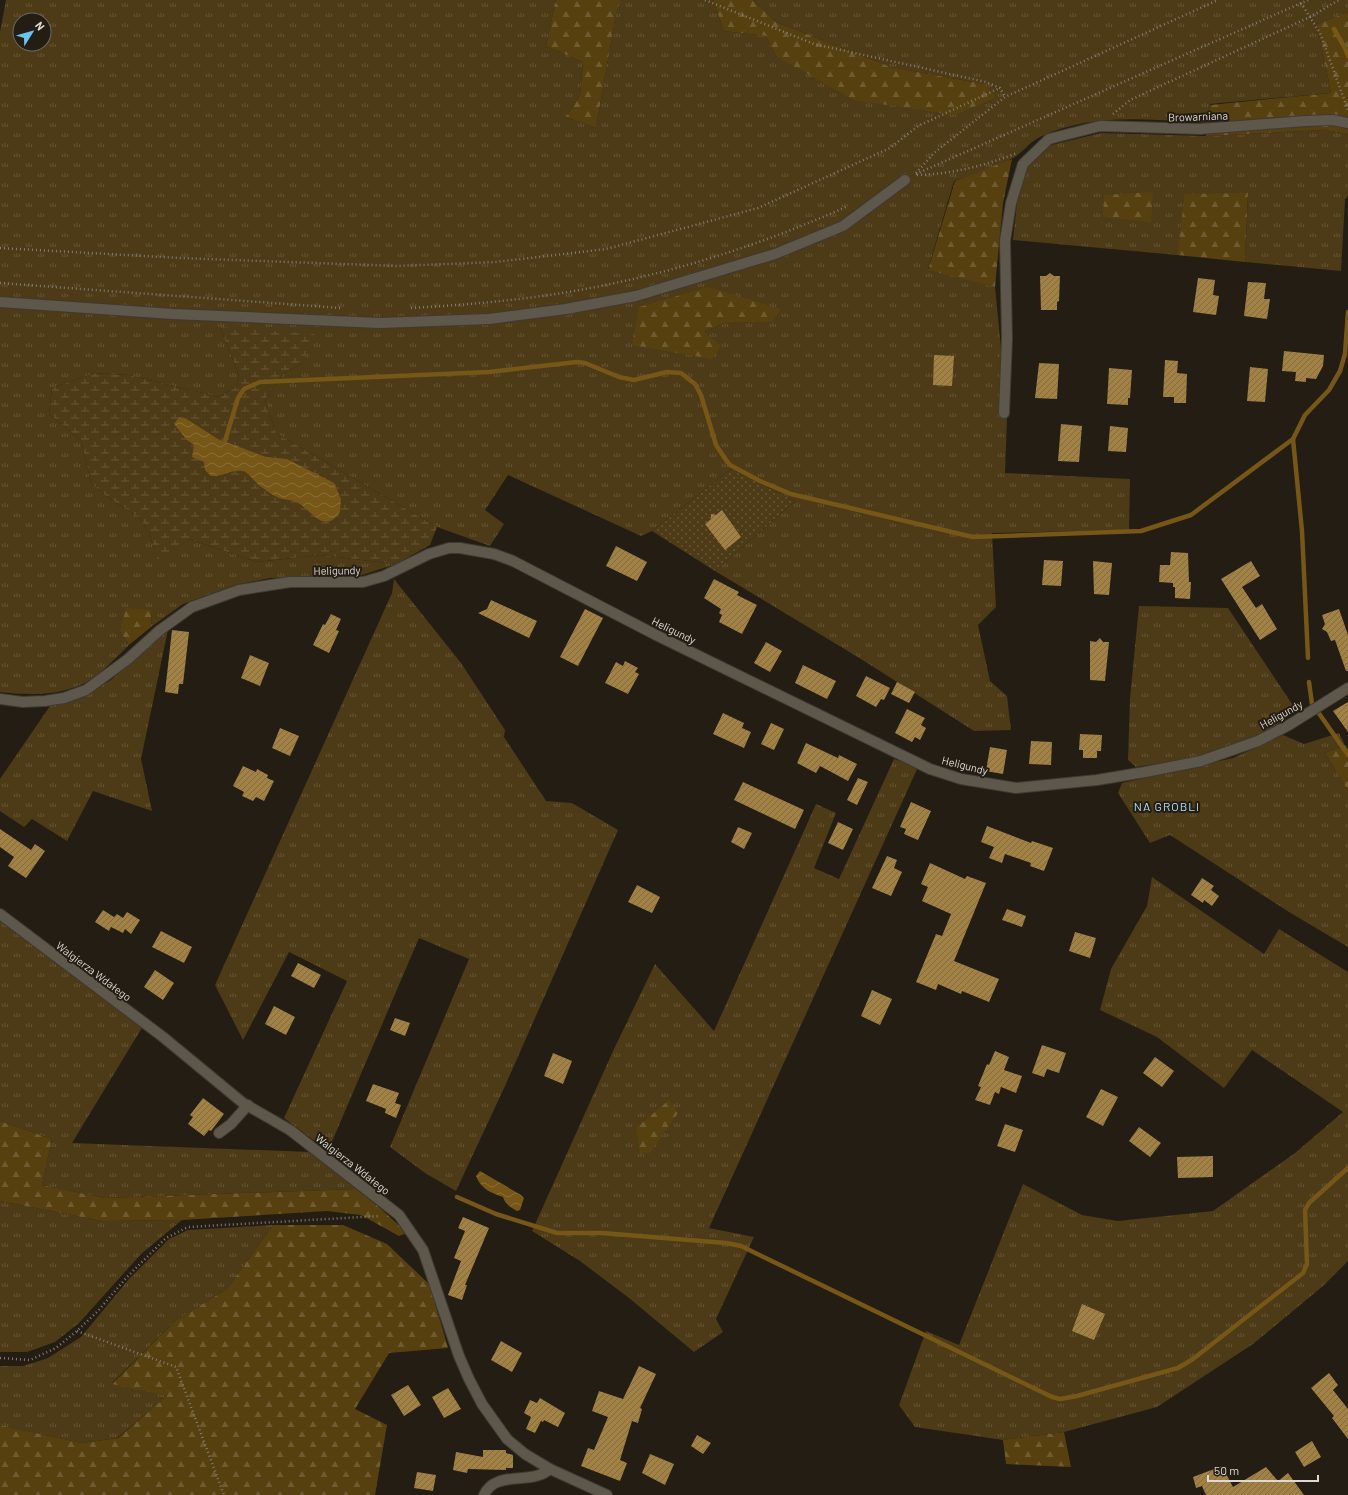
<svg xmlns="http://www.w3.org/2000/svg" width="1348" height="1495" viewBox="0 0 1348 1495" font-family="Barlow,sans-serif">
  <defs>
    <pattern id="grass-tufts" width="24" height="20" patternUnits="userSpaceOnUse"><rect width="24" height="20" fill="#4d3a16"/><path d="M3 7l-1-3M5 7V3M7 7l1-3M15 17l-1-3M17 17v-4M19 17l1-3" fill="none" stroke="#665637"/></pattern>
    <pattern id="forest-firs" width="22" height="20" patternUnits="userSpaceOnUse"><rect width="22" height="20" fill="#574010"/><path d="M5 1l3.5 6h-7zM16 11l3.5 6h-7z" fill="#6f5b32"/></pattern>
    <pattern id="wetland-marsh" width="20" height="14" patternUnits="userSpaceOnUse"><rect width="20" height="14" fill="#4d3a16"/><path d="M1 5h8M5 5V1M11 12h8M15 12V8" fill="none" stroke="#665637"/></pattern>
    <pattern id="garden-dots" width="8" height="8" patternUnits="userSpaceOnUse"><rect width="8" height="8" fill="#4d3a16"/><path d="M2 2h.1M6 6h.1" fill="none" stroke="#665637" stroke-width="1.8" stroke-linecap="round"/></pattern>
    <pattern id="water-waves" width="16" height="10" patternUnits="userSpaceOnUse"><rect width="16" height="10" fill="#765717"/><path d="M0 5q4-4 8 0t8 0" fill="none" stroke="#896f38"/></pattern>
    <pattern id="building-hatch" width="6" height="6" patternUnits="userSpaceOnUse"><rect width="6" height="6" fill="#a28145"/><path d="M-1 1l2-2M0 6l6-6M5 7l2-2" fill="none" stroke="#816b43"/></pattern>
  </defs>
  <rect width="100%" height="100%" fill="#231d13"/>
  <g fill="url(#grass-tufts)" fill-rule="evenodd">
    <path d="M6 0H556L546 46 583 62 580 96 566 117 596 128 616 14 621 0H713L724 31 766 36 776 56 984 84 891 67 776 22 753 0H1348V12L1317 24 1331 93 1210 104 1208 123C1152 120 1093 112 1040 137 1029 142 1022 154 1011 159 994 168 973 174 954 181L928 269 995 287 1001 348 999 416 1007 418 1005 473 1130 479 1129 530 992 533 996 607 978 625 990 681 1007 696 1011 730 974 731 861 659 715 571 795 501 731 469 652 531 641 536 508 475 485 510 504 524 490 546 437 527 276 433 265 400 283 374 303 363 220 327 239 376 237 386 219 397 129 375 95 373 52 388 49 414 81 440 91 483 106 496 138 517 149 532 158 561 189 539 257 562 320 555 396 564 359 576 270 578 235 585 183 604 151 627 152 610 120 632 129 645C120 654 110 664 100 673 72 696 35 696 0 692V32ZM20 20H44V44H20ZM708 287 772 322H727L704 332Z"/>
    <polygon points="1324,130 1348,134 1348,195 1345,200 1341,271 1245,262 1248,194 1186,194 1177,255 1013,240 1017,202 1027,168 1051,145 1101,133 1206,136"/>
    <polygon points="394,579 461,663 505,730 504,737 546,801 572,803 618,830 505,1086 456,1191 425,1173 390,1147 469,959 419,938 328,1151 284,1118 347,981 289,952 243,1040 215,985 392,593"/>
    <path d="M1139 606 1228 608 1296 710C1250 750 1195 758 1136 767L1128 760 1130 698Z"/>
    <polygon points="169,625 141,759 152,811 93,791 67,841 32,819 24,827 0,811 0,779 50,706 86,696 112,679"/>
    <polygon points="1339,733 1345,745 1325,753 1348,791 1348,947 1289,912 1170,835 1150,843 1118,793 1122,783 1233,758 1283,735 1304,744"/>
    <polygon points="894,759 918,767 709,1228 754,1237 716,1319 723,1332 694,1352 629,1298 580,1261 532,1231 614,1049 655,964 714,1031 816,804 836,813 814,868 839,879"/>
    <polygon points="1152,877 1264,954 1279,929 1348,972 1348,1261 1323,1286 1253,1344 1157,1407 1064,1432 1003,1440 915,1427 899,1405 926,1331 959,1345 1023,1184 1082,1215 1118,1221 1213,1211 1295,1153 1343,1112 1252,1050 1224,1088 1157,1037 1100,1010 1111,969 1147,906"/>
    <polygon points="0,919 143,1026 72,1143 311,1152 356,1189 105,1198 42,1185 52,1139 0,1121"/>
    <polygon points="0,1201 102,1221 182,1220 141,1254 79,1323 55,1342 27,1352 0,1352"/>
    <polygon points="273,1225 227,1289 176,1320 112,1383 168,1396 117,1438 82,1443 0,1425 0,1366 23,1366 48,1358 81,1337 129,1279 169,1239 188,1230"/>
  </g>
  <g fill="url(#forest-firs)">
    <polygon points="556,0 621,0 616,14 596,128 566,117 580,96 583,62 546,46"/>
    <polygon points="713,0 753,0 776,22 891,67 984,84 996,97 955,115 854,100 776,56 766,36 724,31"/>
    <polygon points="1348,12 1348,134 1324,130 1206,136 1210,105 1331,93 1317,24"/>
    <polygon points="1012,159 1003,203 995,287 928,270 955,181"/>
    <polygon points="1153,192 1151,222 1103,217 1104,195"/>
    <polygon points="1248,193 1245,262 1177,255 1185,194"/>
    <polygon points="708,287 781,309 772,322 727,322 704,332 721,346 712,359 632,345 639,307"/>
    <polygon points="126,608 152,610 151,627 129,645 120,632"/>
    <polygon points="1345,745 1348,749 1348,791 1325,753"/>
    <polygon points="669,1100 678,1113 650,1153 640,1153 636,1128"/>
    <polygon points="0,1121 52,1139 42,1185 105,1198 356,1189 379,1207 407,1233 399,1236 361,1215 327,1211 182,1220 102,1221 0,1201"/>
    <polygon points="273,1225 343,1225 387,1244 430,1285 448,1348 389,1353 355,1409 387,1425 375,1495 0,1495 0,1425 82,1443 118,1438 167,1396 112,1384 176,1320 227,1289"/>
    <polygon points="1064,1432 1071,1467 1006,1464 1003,1440"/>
  </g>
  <polygon fill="url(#wetland-marsh)" points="220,327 315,334 303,363 283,374 265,400 276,433 437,527 430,545 396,564 320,555 257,562 189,539 158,562 149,532 138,517 106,496 91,483 81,440 49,414 52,388 95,373 129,375 219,397 237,386 239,376"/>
  <polygon fill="url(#garden-dots)" points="731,469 795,501 715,571 652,531"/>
  <g fill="url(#water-waves)">
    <path d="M179 417 185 418 218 439 266 457 287 459 334 483 341 499 340 512C325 534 313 513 300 504 294 500 286 500 279 498 272 495 266 490 260 486 254 482 249 472 242 471 232 469 221 477 211 476L205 470 204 462 192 457 194 445 187 440 174 424Z"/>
    <path d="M480 1171 521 1195 524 1198 520 1210 517 1211C510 1207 505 1204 503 1197 491 1193 481 1189 476 1176Z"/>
  </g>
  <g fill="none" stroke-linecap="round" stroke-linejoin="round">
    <g stroke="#765717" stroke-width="4.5">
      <polyline points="1334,29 1345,48 1348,56"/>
      <polyline points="1293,439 1302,531 1308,658"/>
      <polyline points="225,441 238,398 244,389 260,382 489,372 577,362 585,363 619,377 634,380 667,372 681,373 695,384 701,395 716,445 726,460 730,465 760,481 791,494 973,537 1141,531 1191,515 1293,439 1305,415 1329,390 1340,371 1345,354 1348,312"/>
      <polyline points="1309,682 1312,704"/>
      <polyline points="1318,712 1348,755"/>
      <polyline points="457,1197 496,1214 557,1233 602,1233 726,1243 741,1246 1052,1397 1060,1399 1077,1396 1178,1368 1193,1359 1303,1273 1307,1264 1305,1210 1309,1203 1348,1168"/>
    </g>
  </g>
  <g fill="url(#building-hatch)">
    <polygon points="1050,273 1054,276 1060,276 1059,301 1057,302 1057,310 1041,310 1040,276 1046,276"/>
    <polygon points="1198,278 1215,280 1213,295 1219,296 1216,315 1193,312"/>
    <polygon points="1248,282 1266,283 1264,299 1270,299 1267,319 1244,316"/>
    <polygon points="1284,351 1324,355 1323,366 1316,379 1306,378 1306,382 1295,381 1296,372 1282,371"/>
    <polygon points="934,355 954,356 952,386 933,385"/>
    <polygon points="1165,360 1178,361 1177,373 1187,374 1186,403 1174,403 1174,397 1163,397"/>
    <polygon points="1039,363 1059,364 1057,399 1035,398"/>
    <polygon points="1250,367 1268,369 1265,402 1247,401"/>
    <polygon points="1109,368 1132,370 1130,398 1128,398 1128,405 1107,404"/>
    <polygon points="1061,424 1082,426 1079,462 1058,461"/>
    <polygon points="1110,426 1128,428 1126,452 1108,451"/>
    <polygon points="722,510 741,537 725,550 705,524 711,519 711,514 716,515"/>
    <polygon points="616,546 647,562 637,581 606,566"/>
    <polygon points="1171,552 1188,553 1189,582 1191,582 1190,599 1175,598 1175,587 1173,587 1173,583 1159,582 1160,565 1170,565"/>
    <polygon points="1044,560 1063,561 1061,586 1042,585"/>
    <polygon points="1093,561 1112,563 1109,595 1094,594"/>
    <polygon points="1251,561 1260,576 1242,587 1256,608 1262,604 1277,629 1260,640 1221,579"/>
    <polygon points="714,579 739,592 737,595 757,605 742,634 719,622 722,615 719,613 721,609 704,598"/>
    <polygon points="491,600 537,621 529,638 478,613 487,609"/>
    <polygon points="585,609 603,618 578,666 560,657"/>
    <polygon points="1339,609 1348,635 1348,671 1346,671 1335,640 1331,641 1327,632 1322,629 1325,624 1322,615"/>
    <polygon points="331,614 341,619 336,630 339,631 329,653 313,645 323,624 325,625"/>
    <polygon points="172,630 189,632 183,684 179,684 178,694 165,692"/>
    <polygon points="1100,638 1103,642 1109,642 1105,681 1090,680 1090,641 1096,642"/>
    <polygon points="766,642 782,651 770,672 754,663"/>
    <polygon points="250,655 269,663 260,686 241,678"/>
    <polygon points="625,661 638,668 635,672 639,674 628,694 605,683 616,662 623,666"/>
    <polygon points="803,665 836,681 827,699 795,683"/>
    <polygon points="866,676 890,688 884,700 881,699 876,707 856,696"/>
    <polygon points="897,682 915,692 909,703 891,694"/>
    <polygon points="1348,702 1348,732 1333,711"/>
    <polygon points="907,709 925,718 921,725 926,728 920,740 915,737 912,742 895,733"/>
    <polygon points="723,713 744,723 742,728 751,732 744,748 713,734"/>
    <polygon points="771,723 784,729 774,750 761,744"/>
    <polygon points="280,728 299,736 290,756 272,748"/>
    <polygon points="1080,734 1102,735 1101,751 1097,751 1097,758 1083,758 1083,750 1079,750"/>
    <polygon points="1031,741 1052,742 1051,765 1029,764"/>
    <polygon points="806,743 838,758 839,755 857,764 848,781 820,766 816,773 797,763"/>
    <polygon points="990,747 1007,750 1003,774 986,771"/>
    <polygon points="243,766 256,772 257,769 268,775 267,778 274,781 264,801 256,797 253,801 242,796 244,792 233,786"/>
    <polygon points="858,778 868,782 857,805 847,800"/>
    <polygon points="743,782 804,810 795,829 734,800"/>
    <polygon points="911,802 931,811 918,840 904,834 906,829 900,827"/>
    <polygon points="838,822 853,829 843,850 828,843"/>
    <polygon points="987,826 1031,843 1032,841 1053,848 1044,871 1030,866 1031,863 1005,854 1002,863 989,858 994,847 981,842"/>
    <polygon points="738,827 752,833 744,849 731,842"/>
    <polygon points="0,829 31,850 35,844 45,851 26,878 8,866 14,857 0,847"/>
    <polygon points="887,856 897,860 894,868 902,872 891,896 872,888"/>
    <polygon points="930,863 965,879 967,876 986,883 954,961 999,979 989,1002 962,991 961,994 938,984 936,990 916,982 936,934 942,936 951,914 922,901 928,887 921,884"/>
    <polygon points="1202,878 1214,886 1211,890 1219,896 1212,906 1204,900 1203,903 1191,895"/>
    <polygon points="637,885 660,897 652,913 628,902"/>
    <polygon points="1007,909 1026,916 1022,927 1002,920"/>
    <polygon points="103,910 114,917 117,914 123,918 127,912 140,920 131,934 125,929 123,933 111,927 109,931 95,922"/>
    <polygon points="161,931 192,947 184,963 152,947"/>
    <polygon points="1075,932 1096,938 1090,958 1069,951"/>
    <polygon points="298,963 321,975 314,988 291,976"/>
    <polygon points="155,970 174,983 163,1000 144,987"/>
    <polygon points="872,990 892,999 880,1025 861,1016"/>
    <polygon points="274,1006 295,1017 286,1035 265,1024"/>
    <polygon points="395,1018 410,1023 405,1036 390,1030"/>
    <polygon points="1042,1045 1066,1053 1059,1073 1047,1069 1044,1077 1032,1073"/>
    <polygon points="995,1051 1009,1057 1004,1070 1022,1076 1016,1093 1001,1087 999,1094 995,1092 990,1105 975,1100 981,1087 978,1086 987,1064 989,1065"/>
    <polygon points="553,1053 572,1061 563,1084 544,1076"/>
    <polygon points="1155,1057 1174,1071 1162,1087 1143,1073"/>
    <polygon points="373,1084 399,1093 395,1103 401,1105 396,1118 385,1113 386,1109 366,1101"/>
    <polygon points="1101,1089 1118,1097 1103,1126 1086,1117"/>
    <polygon points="203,1098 224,1114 211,1131 209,1130 204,1136 188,1124 193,1117 190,1115"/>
    <polygon points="1005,1124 1023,1130 1015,1152 997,1146"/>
    <polygon points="1139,1127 1161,1143 1150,1157 1129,1141"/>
    <polygon points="1213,1156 1213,1177 1178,1178 1177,1157"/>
    <polygon points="463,1217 489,1228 465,1285 467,1285 462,1300 448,1295 461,1261 454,1258 465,1231 458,1228"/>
    <polygon points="1082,1304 1105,1314 1094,1340 1072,1331"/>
    <polygon points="501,1341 522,1353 512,1372 491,1360"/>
    <polygon points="639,1366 656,1374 640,1408 642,1409 638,1423 632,1421 620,1460 627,1463 620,1481 581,1466 588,1448 594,1450 608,1417 592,1411 599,1391 623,1399"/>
    <polygon points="1329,1373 1338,1385 1333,1390 1348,1409 1348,1439 1332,1418 1334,1416 1311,1388"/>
    <polygon points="408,1385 421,1405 404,1416 391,1395"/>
    <polygon points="448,1388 461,1409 444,1418 432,1397"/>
    <polygon points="540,1398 565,1413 558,1427 544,1420 543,1422 541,1421 535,1433 526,1429 531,1417 524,1413 530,1400 537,1403"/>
    <polygon points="697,1435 711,1443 703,1454 691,1446"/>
    <polygon points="1312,1441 1321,1457 1304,1467 1295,1452"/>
    <polygon points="483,1450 506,1450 506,1453 513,1455 513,1468 506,1468 506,1470 468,1469 467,1473 453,1470 456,1452 483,1457"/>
    <polygon points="650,1454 674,1464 665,1485 642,1473"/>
    <polygon points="1222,1466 1233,1487 1266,1467 1278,1481 1288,1473 1304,1495 1206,1495 1202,1486 1196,1488 1193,1477"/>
    <polygon points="417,1472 436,1475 433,1491 414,1488"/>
  </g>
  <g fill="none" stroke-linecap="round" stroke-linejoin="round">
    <g stroke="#3e3a34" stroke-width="12">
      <g id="minor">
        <polyline points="0,302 173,314 380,323 489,319 566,309 636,296 775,254 843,226 905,180"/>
        <polyline points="1004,413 1007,339 1005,241 1011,203 1023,164 1049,139 1100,126 1200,129 1305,121 1333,120 1348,123"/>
        <polyline points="0,699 23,702 45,701 64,698 86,690 128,659 160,630 192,607 239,590 290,582 363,582 384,576 429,554 449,548 460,548 494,554 513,561 656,635 930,769 961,779 1016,788 1097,780 1145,772 1201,761 1258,741 1289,725 1348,688"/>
        <polyline points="0,914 163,1037 243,1103 290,1130 399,1215 423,1250 459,1356 469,1379 482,1404 507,1439 525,1454 550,1469 607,1495"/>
        <polyline points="219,1133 231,1124 248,1105"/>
        <path d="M484 1495C496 1469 531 1486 550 1469"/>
      </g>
    </g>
    <g stroke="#827d74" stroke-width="2.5" stroke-dasharray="1 3" stroke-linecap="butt">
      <polyline points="705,0 814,44 986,82 1000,88 1005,97"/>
      <polyline points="1301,3 1320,33 1348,110"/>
      <polyline points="1113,114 1130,100 1310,17 1339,0"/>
      <polyline points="916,173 934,153 1005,97 1218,0"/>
      <polyline points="916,174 1308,0"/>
      <path d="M917 175C952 174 984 166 1017 153"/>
      <polyline points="0,248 180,258 397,266 496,262 606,249 758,208 890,148 918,126 1000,88"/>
      <polyline points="0,283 341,308"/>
      <path d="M411 308C462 305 512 301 562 293 661 277 757 247 848 206"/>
      <polyline points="77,1331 176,1367 224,1495"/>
      <polyline points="0,1358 30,1360 56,1348 77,1331 98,1311 127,1277 166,1238 188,1227 380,1216"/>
    </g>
    <use href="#minor" stroke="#5e574c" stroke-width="10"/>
  </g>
  <g text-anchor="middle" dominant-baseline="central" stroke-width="4" stroke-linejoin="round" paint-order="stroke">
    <g font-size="11" fill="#dedad3" stroke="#231d13">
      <text transform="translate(1198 116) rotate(-2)">Browarniana</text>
      <text transform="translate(337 570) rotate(-1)">Heligundy</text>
      <text transform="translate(674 630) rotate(26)">Heligundy</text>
      <text transform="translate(1281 714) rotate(-29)">Heligundy</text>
      <text transform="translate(965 765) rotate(14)">Heligundy</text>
      <text transform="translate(94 971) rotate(37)">Walgierza Wdałego</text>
      <text transform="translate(353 1164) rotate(38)">Walgierza Wdałego</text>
    </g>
    <g font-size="12" letter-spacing="1" fill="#b0dff8" stroke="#231d13">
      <text x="1167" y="806">NA GROBLI</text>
    </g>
  </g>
  <g transform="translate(32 32) rotate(53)"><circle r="19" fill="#231d13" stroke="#6e6960"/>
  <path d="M0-3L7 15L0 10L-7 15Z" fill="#68c4f0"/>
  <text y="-6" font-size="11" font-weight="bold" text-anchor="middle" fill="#dedad3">N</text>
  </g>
  <path d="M1208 1475v6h110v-6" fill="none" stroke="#dedad3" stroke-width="2"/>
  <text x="1214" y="1475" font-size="12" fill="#dedad3" stroke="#231d13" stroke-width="3" paint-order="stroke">50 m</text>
</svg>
